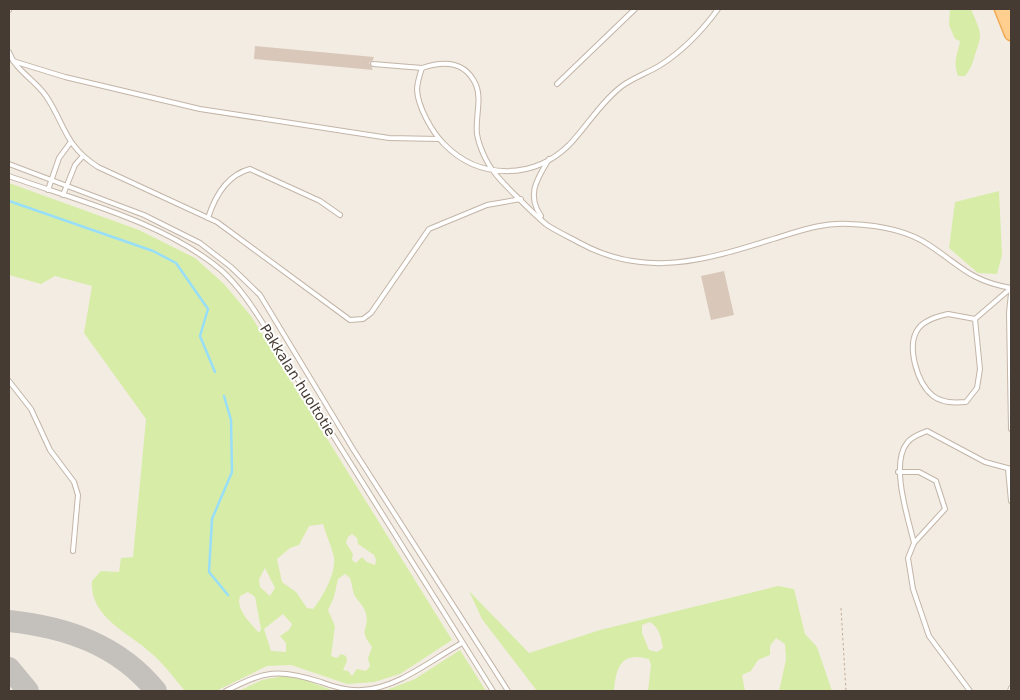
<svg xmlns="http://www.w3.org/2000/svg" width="1020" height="700" viewBox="0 0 1020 700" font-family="'DejaVu Sans',sans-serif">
  <rect width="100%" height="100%" fill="#f3ece3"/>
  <g fill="#d7eda7" fill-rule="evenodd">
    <path d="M950 9H971C982 36 983 31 974 58 972 65 970 70 965 76H958C953 59 957 58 960 41L955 39 949 25Z"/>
    <path d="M9 183 139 230 195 258 224 284 251 316 452 640 400 674 374 682 347 684 291 665 267 666 216 691H185C174 678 164 664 151 653 129 633 89 617 92 581L101 571 119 572 121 558 133 557 146 419 84 333 92 286 55 276 41 284 9 275ZM323 524C326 535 332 547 334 558 336 574 322 598 313 609L307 608 296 592 282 582 277 559 290 548 299 545 309 526ZM352 534 357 538 358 544 374 555 376 560 375 565 367 562 362 557 356 563 352 560 353 554 346 543 348 537ZM265 568 275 588 270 596 260 587 259 579ZM345 574 350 578C352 583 352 589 354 594 357 601 364 605 366 614 370 631 357 627 372 647L368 658 370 666 366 671 357 669 352 676 348 671 343 670 347 661 346 656 341 654 337 658 331 656 335 626 328 610 334 597 338 579ZM248 592 255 597 261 629 259 633C252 624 235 610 240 596ZM283 614 292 624 289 630 280 636 286 643V652L271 651 264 629Z"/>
    <polygon points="999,191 1002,255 997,274 978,273 949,248 955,202"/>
    <path d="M778 586 794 589 805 634 817 647 832 691H779L786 660 785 644 776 638 770 646V655L758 660 751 671 742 675 745 691H648L651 665 649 659C621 651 616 667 614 691H537L482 619 469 591 529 653 600 630ZM650 622C660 628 661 638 663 648L657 652 649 650 642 633V625Z"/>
    <polygon points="460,650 486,691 384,691 415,679"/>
    <polygon points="283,676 303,679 334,691 239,691 262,680"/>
  </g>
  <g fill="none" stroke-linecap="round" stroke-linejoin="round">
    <g stroke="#98def8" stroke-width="2.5">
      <polyline points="9,201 153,251 176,263 208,309 200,336 215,372"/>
      <polyline points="224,396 231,420 232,472 212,519 209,572 228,595"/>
    </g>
    <g stroke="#c4c0bc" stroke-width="22">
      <path d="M9 621C66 627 119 645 156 691"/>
      <polyline points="9,668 28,691"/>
    </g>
  </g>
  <g fill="#d9c8ba">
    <polygon points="255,46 374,57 373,60 369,63 373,70 254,59"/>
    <polygon points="724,271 734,315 711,320 701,276"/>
  </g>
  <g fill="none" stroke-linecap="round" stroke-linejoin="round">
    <g stroke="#c3b5a7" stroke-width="6">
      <g id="lane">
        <path d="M718 9C702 31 683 51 659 66 647 73 633 78 622 86 601 102 587 126 569 145 533 180 479 180 444 144 432 132 418 107 417 90 417 83 420 74 422 68 443 61 465 60 476 85 482 99 475 119 477 134 479 146 486 162 494 172 501 182 537 217 547 225 558 232 569 237 580 243 645 279 706 260 773 239 799 231 823 222 850 224 877 225 907 230 929 245 962 267 971 281 1011 288"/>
        <polyline points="9,10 9,9"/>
        <path d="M9 52C15 70 35 80 46 96 66 126 64 145 98 167L217 222 350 320 363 319 371 313 429 229 487 205 521 199"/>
        <polyline points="13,61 65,77 200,109 389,138 439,139"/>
        <polyline points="373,64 422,68"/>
        <polyline points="557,84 635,9"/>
        <polyline points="9,164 144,215 200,243 231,267 260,295 353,449 508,691"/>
        <path d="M9 176C78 201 164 222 221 270 240 287 254 309 267 330L493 691"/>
        <polyline points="48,190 59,158 70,143"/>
        <polyline points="63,195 75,165 82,157"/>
        <path d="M541 216C526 195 537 179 549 159"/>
        <path d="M208 218C215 196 227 175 250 169L320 201 340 215"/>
        <polyline points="1011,293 1009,313 1011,429"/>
        <path d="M948 314 975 319 980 369 977 388 966 402C954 403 943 403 933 396 917 383 906 346 918 329 924 320 939 316 948 314Z"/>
        <polyline points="975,319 1011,288"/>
        <polyline points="9,381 31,409 50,450 74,482 78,495 73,551"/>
        <polyline points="1008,469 1011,501"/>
        <polyline points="898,472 919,472 936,481 945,509 914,543 908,558 913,589 929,636 970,691"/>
        <path d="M914 543C908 518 890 464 907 443 912 436 920 434 927 431L985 462 1011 469"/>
        <path d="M226 691C265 671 278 668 321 682 334 687 348 691 362 690 398 688 431 660 462 643"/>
        <polyline points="1010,691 1011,688"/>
      </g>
    </g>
    <g stroke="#f0aa54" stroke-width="15">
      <g id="primary">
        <polyline points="1001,9 1011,34"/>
        <polyline points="1011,9 1011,10"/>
      </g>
    </g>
    <polyline stroke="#c3ac94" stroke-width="1" stroke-dasharray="2.5 2.5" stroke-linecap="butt" points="841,608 846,691"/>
    <use href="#lane" stroke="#fff" stroke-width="4"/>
    <use href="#primary" stroke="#ffcf90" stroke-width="12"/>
  </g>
  <g text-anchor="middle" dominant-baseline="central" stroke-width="4" stroke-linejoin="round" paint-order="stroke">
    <g font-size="14" fill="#463b32" stroke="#fff">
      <text transform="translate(298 380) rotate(58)">Pakkalan huoltotie</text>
    </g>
  </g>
  <rect width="1020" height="700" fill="none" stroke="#463b32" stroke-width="20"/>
</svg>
